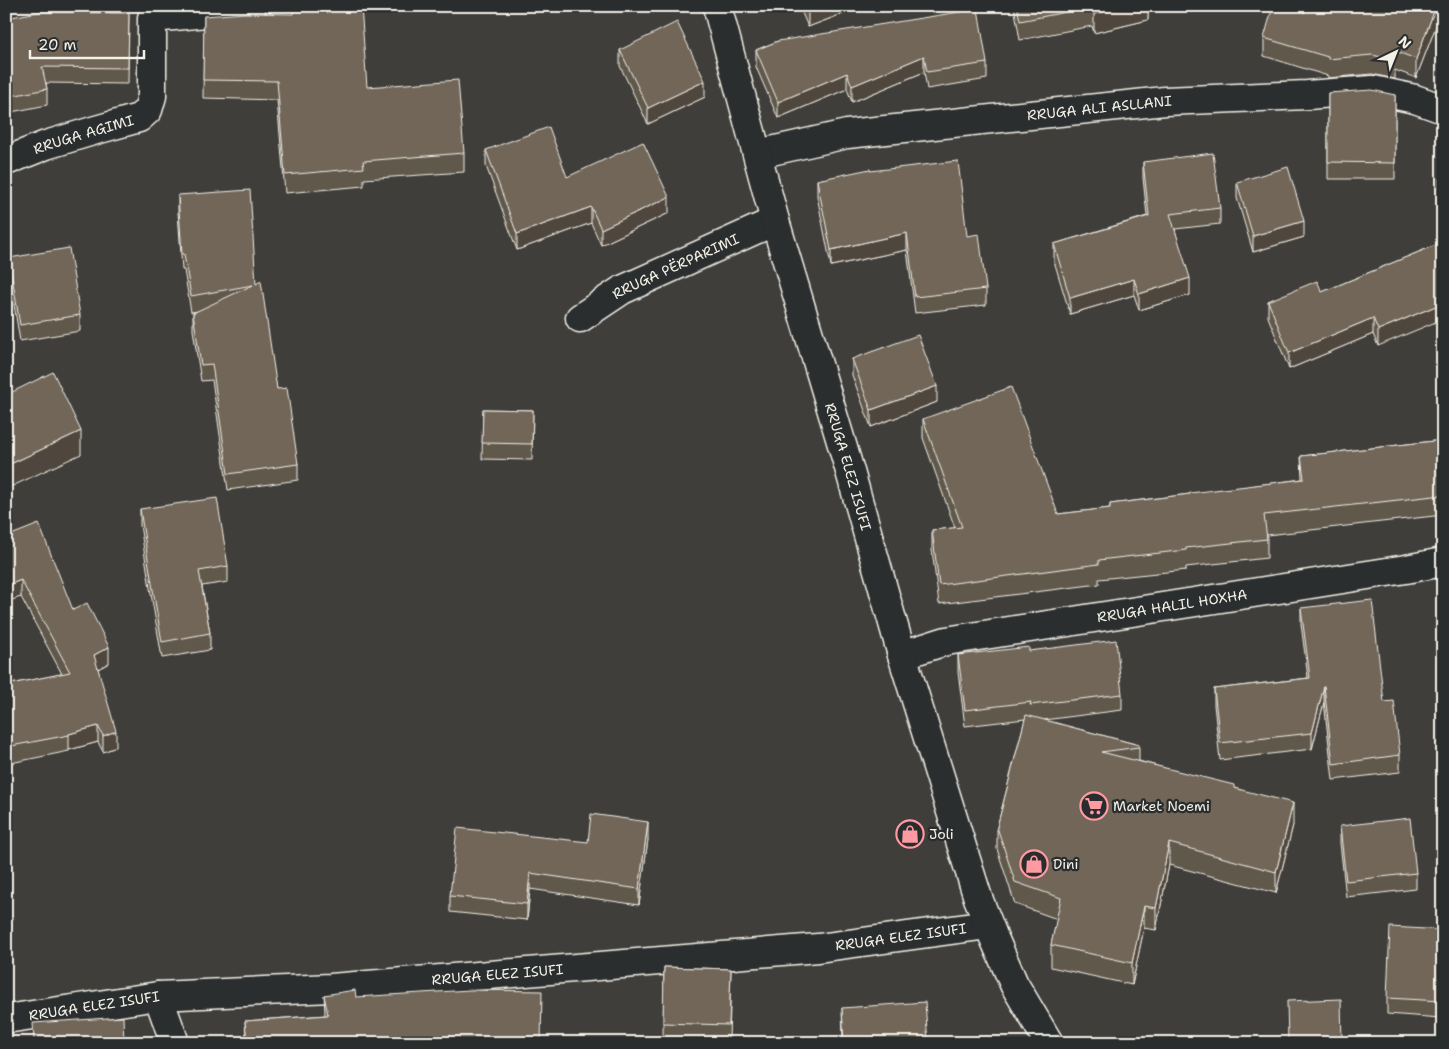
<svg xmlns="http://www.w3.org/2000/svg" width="1449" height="1049" viewBox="0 0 1449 1049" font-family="'Shantell Sans',sans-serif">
  <rect width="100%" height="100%" fill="#3f3e3b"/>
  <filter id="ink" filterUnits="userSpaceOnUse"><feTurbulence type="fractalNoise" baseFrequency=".02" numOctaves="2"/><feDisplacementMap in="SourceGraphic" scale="10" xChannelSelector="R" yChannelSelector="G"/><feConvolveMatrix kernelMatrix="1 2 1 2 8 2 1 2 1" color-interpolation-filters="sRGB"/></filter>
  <g filter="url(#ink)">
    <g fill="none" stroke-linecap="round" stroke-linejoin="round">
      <g stroke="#f4f1e8" stroke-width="31">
        <g id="street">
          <path id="s1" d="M758 154 847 134 1165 101 1307 95 1373 90 1415 99 1443 109"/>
          <path id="s2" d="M6 161 46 145 96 130 139 118 148 110 152 96V18L251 9"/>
          <path id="s3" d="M580 318 622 290 775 221"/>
          <path id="s4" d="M902 655 946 641 1406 569 1443 562"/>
          <polyline points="158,996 175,1043"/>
          <path id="s5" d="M6 1019 158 996 331 988 818 948 988 925"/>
        </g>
      </g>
      <g stroke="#f4f1e8" stroke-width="31">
        <g id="secondary">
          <path id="s6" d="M717 6 775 221 849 468 902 655 978 898 994 938 1014 984 1049 1043"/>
        </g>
      </g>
      <use href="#street" stroke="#2a2d2e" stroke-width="28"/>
      <use href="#secondary" stroke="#2a2d2e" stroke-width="28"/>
    </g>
    <g fill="#61584c" stroke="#f4f1e8">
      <polygon points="59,6 120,6 120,8 104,13 129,13 128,84 46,83 47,89 47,105 6,113 6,18 60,12"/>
      <polygon points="799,6 863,6 808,27"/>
      <polygon points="1014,6 1148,6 1148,20 1094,33 1092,26 1020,40"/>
      <polygon points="1438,6 1438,21 1416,78 1395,70 1395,79 1372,74 1328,78 1328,76 1264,56 1264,38 1304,13"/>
      <polygon points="1443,12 1443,31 1442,31 1442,15"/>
      <polygon points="204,16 367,87 464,153 464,172 364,179 364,186 285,193 277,100 203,98"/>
      <polygon points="778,41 987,63 987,79 927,89 924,72 852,102 847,89 778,118 756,67 756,50"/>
      <polygon points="620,50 705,97 648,124 620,66"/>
      <polygon points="1328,93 1395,95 1395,179 1328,179"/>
      <polygon points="486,150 567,177 669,213 601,245 591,223 517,250 486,166"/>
      <polygon points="1143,162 1220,208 1220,224 1175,229 1190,295 1139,310 1134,295 1070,314 1054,261 1054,244 1147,216 1143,178"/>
      <polygon points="870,171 967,236 986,289 986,305 915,313 907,250 831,266 817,196 817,180"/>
      <polygon points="1443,178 1443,210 1439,195 1439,179"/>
      <polygon points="1237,182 1304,237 1253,252 1237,198"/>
      <polygon points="178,195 256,284 277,389 298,464 298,480 228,490 212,380 201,381 193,330 193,313 199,311 191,312 184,270 182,270 178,212"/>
      <polygon points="1443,242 1378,346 1373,334 1289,369 1268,317 1268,301 1322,292"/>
      <polygon points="9,258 80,315 80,331 20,341 9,274"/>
      <polygon points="852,359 937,402 871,427 852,375"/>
      <polygon points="483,409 533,410 532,460 482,459"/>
      <polygon points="923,419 1058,514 1110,508 1110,504 1190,494 1302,479 1301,456 1443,440 1443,515 1267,535 1267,558 1186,567 1186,570 1099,579 1099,584 939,604 932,550 932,530 955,528 923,438"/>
      <polygon points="140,509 228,566 228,582 202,586 210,633 210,650 162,658 150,588 140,525"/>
      <polygon points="6,537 73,610 109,663 98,669 116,747 103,752 98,742 69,750 69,751 6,764 6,685 62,674 21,597"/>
      <polygon points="1301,608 1384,702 1400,755 1400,772 1333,780 1324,702 1312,749 1220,760 1214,705 1214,689 1308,678 1301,624"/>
      <polygon points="1029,651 1122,694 1122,710 1044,720 1139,745 1139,761 1234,788 1293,825 1276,893 1169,865 1156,930 1144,928 1132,985 1051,967 1051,945 1057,919 1015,904 997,849 997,827 1025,719 965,726 958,672 958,655"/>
      <polygon points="1340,826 1416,873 1416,889 1346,897 1340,843"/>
      <polygon points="648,839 639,905 530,889 527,920 450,912 450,896 588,842"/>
      <polygon points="1443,930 1443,986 1441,1018 1387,1014 1387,998"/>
      <polygon points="664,967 731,969 729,1041 663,1039"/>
      <polygon points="324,995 356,997 542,1043 246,1043 245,1021 325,1015"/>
      <polygon points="842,1008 928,1043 843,1043"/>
    </g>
    <g fill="#4f473e" stroke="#f4f1e8">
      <polygon points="73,6 120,6 120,8 61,26 61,10"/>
      <polygon points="821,6 863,6 808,27 808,11"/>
      <polygon points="1127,6 1148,6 1148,20 1094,33 1094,14"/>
      <polygon points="1436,6 1438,6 1438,21 1416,78 1416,59"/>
      <polygon points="924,56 924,72 852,102 852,86"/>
      <polygon points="847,73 847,89 778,118 778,102"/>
      <polygon points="705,81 705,97 648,124 648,108"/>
      <polygon points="669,197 669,213 601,245 601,229"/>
      <polygon points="591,207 591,223 517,250 517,234"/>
      <polygon points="1304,221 1304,237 1253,252 1253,236"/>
      <polygon points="907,233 907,250 831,266 831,250"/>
      <polygon points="1190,278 1190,295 1139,310 1139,294"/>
      <polygon points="1134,279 1134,295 1070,314 1070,298"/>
      <polygon points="1443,303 1443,319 1378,346 1378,330"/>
      <polygon points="1373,318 1373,334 1289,369 1289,353"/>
      <polygon points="937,386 937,402 871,427 871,410"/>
      <polygon points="81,431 81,454 6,489 6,466"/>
      <polygon points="21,580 21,597 6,602 6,586"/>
      <polygon points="109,647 109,663 94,671 94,655"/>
      <polygon points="1324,686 1324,702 1312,749 1312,733"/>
      <polygon points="98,726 98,742 69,750 69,734"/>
      <polygon points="116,731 116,747 103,752 103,736"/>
      <polygon points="1293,803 1293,825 1276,893 1276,872"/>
      <polygon points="648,822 648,839 639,905 639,889"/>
      <polygon points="1169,843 1169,865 1156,930 1156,908"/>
      <polygon points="530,873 530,889 527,920 527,904"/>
      <polygon points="1144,906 1144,928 1132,985 1132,963"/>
      <polygon points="1443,969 1443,986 1441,1018 1441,1001"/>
    </g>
    <g fill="#716658" stroke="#f4f1e8">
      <polygon points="61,6 73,6 61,10"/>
      <polygon points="346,6 361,6 367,87 458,80 464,153 363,161 364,168 285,175 277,81 203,80 204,16 245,13 293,14 293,10"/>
      <polygon points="806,6 821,6 808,11"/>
      <polygon points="1017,6 1127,6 1094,14 1092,7 1020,21"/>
      <polygon points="1273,6 1303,6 1304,13 1306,6 1436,6 1416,59 1395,51 1395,60 1372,55 1328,59 1328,57 1264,38"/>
      <polygon points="978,9 987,63 927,72 924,56 852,86 847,73 778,102 756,50 778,41"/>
      <polygon points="38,12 129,13 128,68 42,67 47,89 6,97 6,18"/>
      <polygon points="677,22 705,81 648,108 620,50"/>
      <polygon points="1372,90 1395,95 1395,163 1328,162 1328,93"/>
      <polygon points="549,127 567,177 643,142 669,197 601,229 591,207 517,234 486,150"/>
      <polygon points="1213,153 1220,208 1170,214 1190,278 1139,294 1134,279 1070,298 1054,244 1149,216 1143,162"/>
      <polygon points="958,161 967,236 979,234 986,289 915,297 907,233 831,250 817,180 870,169 870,171"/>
      <polygon points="1288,167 1304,221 1253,236 1237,182"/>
      <polygon points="1443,178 1443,194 1439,179"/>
      <polygon points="250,190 256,284 261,281 277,389 287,388 298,464 228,474 212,364 201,365 193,313 253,285 191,296 184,254 182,254 178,195"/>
      <polygon points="1443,242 1443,303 1378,330 1373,318 1289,353 1268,301 1317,281 1322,292"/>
      <polygon points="69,248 80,315 20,325 9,258"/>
      <polygon points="918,335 937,386 871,410 852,359"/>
      <polygon points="53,372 81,431 6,466 6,395"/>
      <polygon points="1011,387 1058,514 1110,508 1110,504 1190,494 1190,493 1304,479 1301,456 1443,440 1443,495 1264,515 1267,539 1186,548 1186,550 1099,560 1099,564 939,585 932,530 962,527 923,419"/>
      <polygon points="483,409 533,410 532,444 482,443"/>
      <polygon points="217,498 228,566 199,571 210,633 162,642 150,572 140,509"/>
      <polygon points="39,524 73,610 87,603 109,647 94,655 116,731 103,736 98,726 69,734 69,735 6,747 6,685 70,672 21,580 6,586 6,537"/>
      <polygon points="1372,600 1384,702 1394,701 1400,755 1333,764 1324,686 1312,733 1220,743 1214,689 1310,678 1301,608"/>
      <polygon points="1116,640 1122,694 1030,705 1031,702 965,710 958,655 1029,647 1029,651"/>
      <polygon points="1026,715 1139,745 1139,747 1101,752 1234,785 1234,788 1293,803 1276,872 1169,843 1156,908 1144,906 1132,963 1051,945 1061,898 1015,882 997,827"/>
      <polygon points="591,814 648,822 639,889 530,873 527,904 450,896 457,828 588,842"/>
      <polygon points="1410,818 1416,873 1346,881 1340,826"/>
      <polygon points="1390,927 1443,930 1443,969 1441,1001 1387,998"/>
      <polygon points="664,967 731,969 729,1025 663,1023"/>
      <polygon points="355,990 356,997 470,990 542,991 541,1043 447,1042 447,1043 247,1043 245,1021 328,1015 324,995"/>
      <polygon points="1341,999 1342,1043 1288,1043 1287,1001"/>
      <polygon points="925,1002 928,1043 844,1043 842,1008"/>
      <polygon points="123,1017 124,1043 27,1043 34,1041 33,1023"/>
    </g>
  </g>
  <defs>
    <g id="supermarket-ring" transform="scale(1.4375)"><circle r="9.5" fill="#2a2d2e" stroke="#ff9aa2" stroke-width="1.5"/><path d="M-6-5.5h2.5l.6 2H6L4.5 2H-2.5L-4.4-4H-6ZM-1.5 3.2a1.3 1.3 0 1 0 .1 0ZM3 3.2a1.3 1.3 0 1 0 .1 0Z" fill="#ff9aa2"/></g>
    <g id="shop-ring" transform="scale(1.4375)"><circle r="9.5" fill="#2a2d2e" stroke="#ff9aa2" stroke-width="1.5"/><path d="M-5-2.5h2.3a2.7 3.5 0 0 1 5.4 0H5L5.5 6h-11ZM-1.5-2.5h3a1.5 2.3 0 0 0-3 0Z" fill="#ff9aa2"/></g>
  </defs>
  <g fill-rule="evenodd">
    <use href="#supermarket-ring" x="1094" y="806"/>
    <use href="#shop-ring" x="910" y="834"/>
    <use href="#shop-ring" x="1034" y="864"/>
  </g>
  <g text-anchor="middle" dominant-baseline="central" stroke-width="4.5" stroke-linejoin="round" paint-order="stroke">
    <g font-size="14" fill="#f4f1e8" stroke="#2a2d2e">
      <text stroke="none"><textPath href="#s1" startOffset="345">RRUGA ALI ASLLANI</textPath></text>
      <text stroke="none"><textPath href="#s2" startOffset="82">RRUGA AGIMI</textPath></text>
      <text stroke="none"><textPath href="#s3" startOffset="109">RRUGA PËRPARIMI</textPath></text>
      <text stroke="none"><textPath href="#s6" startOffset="479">RRUGA ELEZ ISUFI</textPath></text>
      <text stroke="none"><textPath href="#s4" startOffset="275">RRUGA HALIL HOXHA</textPath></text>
      <text stroke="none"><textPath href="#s5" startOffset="899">RRUGA ELEZ ISUFI</textPath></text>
      <text stroke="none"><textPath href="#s5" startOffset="494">RRUGA ELEZ ISUFI</textPath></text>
      <text stroke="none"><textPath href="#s5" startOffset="89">RRUGA ELEZ ISUFI</textPath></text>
    </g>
    <g font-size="14" fill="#f4f1e8" stroke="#2a2d2e" text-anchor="start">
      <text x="1113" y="806">Market Noemi</text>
      <text x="929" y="834">Joli</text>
      <text x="1053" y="864">Dini</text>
    </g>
  </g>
  <rect width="1449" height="1049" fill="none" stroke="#2a2d2e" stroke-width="25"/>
  <rect x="12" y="12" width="1424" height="1024" fill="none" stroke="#f4f1e8" stroke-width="2" filter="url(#ink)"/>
  <g transform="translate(1396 52) rotate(43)" stroke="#2a2d2e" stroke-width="4" paint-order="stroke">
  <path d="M0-4L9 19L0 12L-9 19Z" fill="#f4f1e8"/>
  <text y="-8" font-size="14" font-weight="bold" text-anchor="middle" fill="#f4f1e8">N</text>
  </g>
  <path d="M30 50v8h114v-8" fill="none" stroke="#f4f1e8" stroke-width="2.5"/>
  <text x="38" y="50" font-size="15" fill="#f4f1e8" stroke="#2a2d2e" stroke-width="4" paint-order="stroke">20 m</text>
</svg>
